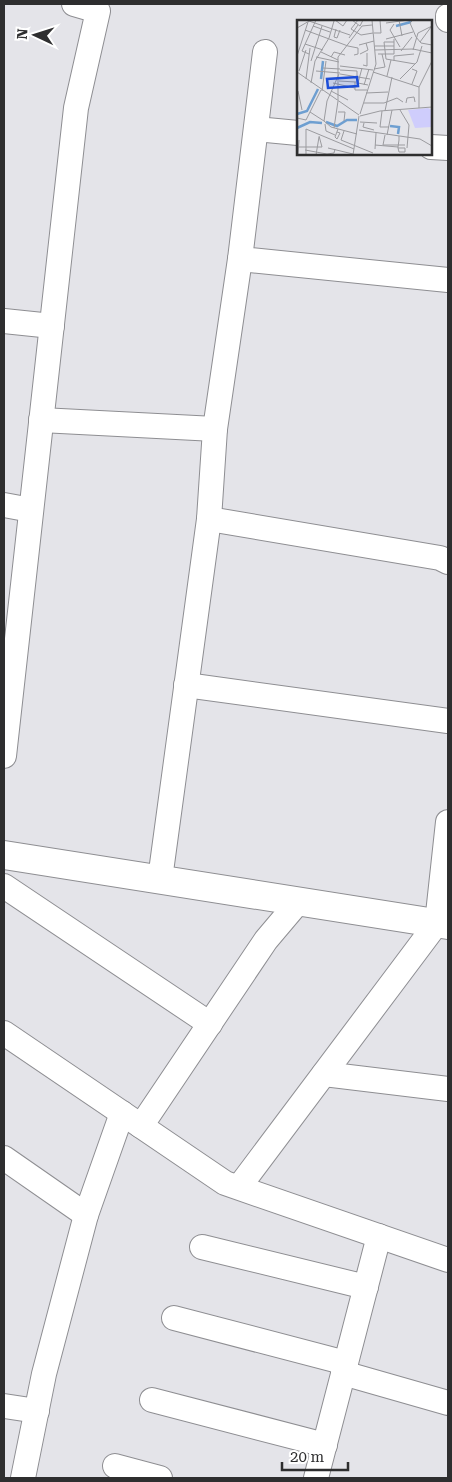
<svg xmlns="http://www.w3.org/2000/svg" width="452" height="1482" viewBox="0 0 452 1482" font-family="'Roboto Serif',serif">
  <rect width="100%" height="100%" fill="#e4e4e9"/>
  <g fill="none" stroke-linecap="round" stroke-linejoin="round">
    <g stroke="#8e8e92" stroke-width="26">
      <g id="minor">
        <polyline points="448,16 448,20"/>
        <polyline points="256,129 298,133"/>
        <polyline points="431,147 448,148"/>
        <polyline points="240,259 448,280"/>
        <polyline points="4,321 52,326"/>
        <polyline points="41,420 215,429"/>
        <polyline points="4,505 31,510"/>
        <polyline points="209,519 440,558 448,562"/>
        <polyline points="186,685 448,721"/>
        <polyline points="4,756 76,108 98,11 74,4"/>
        <polyline points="160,879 209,519 215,429 240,259 265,52"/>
        <polyline points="4,886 210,1024"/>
        <polyline points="4,1033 225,1183 448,1260"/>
        <polyline points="324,1074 448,1089"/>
        <polyline points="141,1126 266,940 299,901"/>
        <polyline points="4,1158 86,1215"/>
        <polyline points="239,1187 437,923 448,822"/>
        <polyline points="202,1247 366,1287"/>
        <polyline points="174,1318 346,1363"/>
        <polyline points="343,1373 448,1403"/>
        <polyline points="152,1400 325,1445"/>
        <polyline points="4,1406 37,1411"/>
        <polyline points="115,1466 160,1478"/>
        <polyline points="23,1478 44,1374 86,1215 122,1113"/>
        <polyline points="316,1478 379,1236"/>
      </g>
    </g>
    <g stroke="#8e8e92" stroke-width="30">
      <polyline id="tertiary" points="4,855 448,925"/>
    </g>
    <use href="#minor" stroke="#fff" stroke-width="24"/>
    <use href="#tertiary" stroke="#fff" stroke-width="28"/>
  </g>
  <g transform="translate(297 20)">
    <rect width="135" height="135" fill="#e4e4e9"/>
    <path d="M131 88 135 90V107L118 108 111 90Z" fill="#cfcdfc"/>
    <path fill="none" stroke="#6e9fd1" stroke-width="2.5" d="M99 6 114 2M24 59 26 41M0 94 10 91 21 69M29 102 40 106 50 100H60M93 106 102 107 101 114M0 108 13 102 25 103"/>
    <path fill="none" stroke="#9b9b9f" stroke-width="1" d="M38 0 46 6 50 0M55 0 63 6 66 0M61 0 54 9 64 15 76 13M102 0 105 16M12 1 53 15M115 1 113 3 119 17 124 23 135 25M89 3 111 0M97 4 93 10 103 27M16 6 33 12M0 8 14 0M39 9 37 17 40 18 43 10M8 10 51 26M77 13H84L83 0M52 18 61 5M89 19 116 12M97 22H87L89 39 118 44M123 22 134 7M8 24 26 30M62 25 77 21M51 26 61 28V34L57 35M78 26H97M78 30 116 29 135 33M116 30 121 13 135 6M104 31 115 17M24 32 41 40M12 34 5 31 19 0M63 34 71 30 69 23M81 34H97V19M0 36 11 2M19 37 42 42M34 37 37 32 48 35M14 41 25 6M97 41V36L117 34M66 45 70 46V33M43 46 76 50M26 48 43 49M65 48 61 63 71 65M77 49 88 47 85 34M115 49 120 51 115 64M2 51 9 30M19 51 43 53M0 52 62 95M76 52 122 67M42 54 30 81 27 101 34 107 60 114M43 54 73 59M90 56 94 40M43 58 60 57V51L43 50M9 59 13 28M103 59 120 42 125 26M42 61 59 62M58 62V70H70M14 63 18 41 32 18 37 1M36 63 58 68M67 65 72 49M1 71 5 90M25 71 29 41M34 71 51 80M69 73 91 72M41 80V37L65 6 75 5M67 83H87L100 78 106 82M109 83 110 78 117 77 118 82M122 88V67L135 41M103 90 112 105 110 128M85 91 83 107H92M88 91 95 57M13 92 27 101M41 92H48L47 101M63 94 79 44 75 0M63 96 83 91 135 87M0 98 9 100 24 70M63 102 80 103M67 103 66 107 77 110M28 104 29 111 38 115M37 108 41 81M62 110 123 119 135 126M47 111 44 120 76 133M40 112 43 113 40 119 38 117 41 109M88 115 86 125H108M90 115 95 90M78 125 101 127M0 127H25L22 116M31 128 56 134M101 128H108V132H102L101 128V127L102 120V116M78 129 79 113M8 130 30 134 37 133 38 129M1 135 2 120M9 135V109L57 129M19 135 22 117M56 135 62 96"/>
    <path fill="#1d4ed8" fill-opacity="0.15" stroke="#1d4ed8" stroke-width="2.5" d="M60 57 61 66 31 68 30 59Z"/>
    <rect width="135" height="135" fill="none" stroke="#2e2e2f" stroke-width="2.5"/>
  </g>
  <rect width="452" height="1482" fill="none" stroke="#2e2e2f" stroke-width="10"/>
  <g transform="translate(35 35) rotate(274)" stroke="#ffffff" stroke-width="4" paint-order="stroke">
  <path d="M0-4L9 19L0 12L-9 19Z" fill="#2e2e2f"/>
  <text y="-8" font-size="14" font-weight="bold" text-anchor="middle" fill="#2e2e2f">N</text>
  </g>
  <path d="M282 1462v8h66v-8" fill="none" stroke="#2e2e2f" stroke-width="2.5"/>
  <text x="290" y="1462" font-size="15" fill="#2e2e2f" stroke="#ffffff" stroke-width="4" paint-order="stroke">20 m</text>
</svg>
